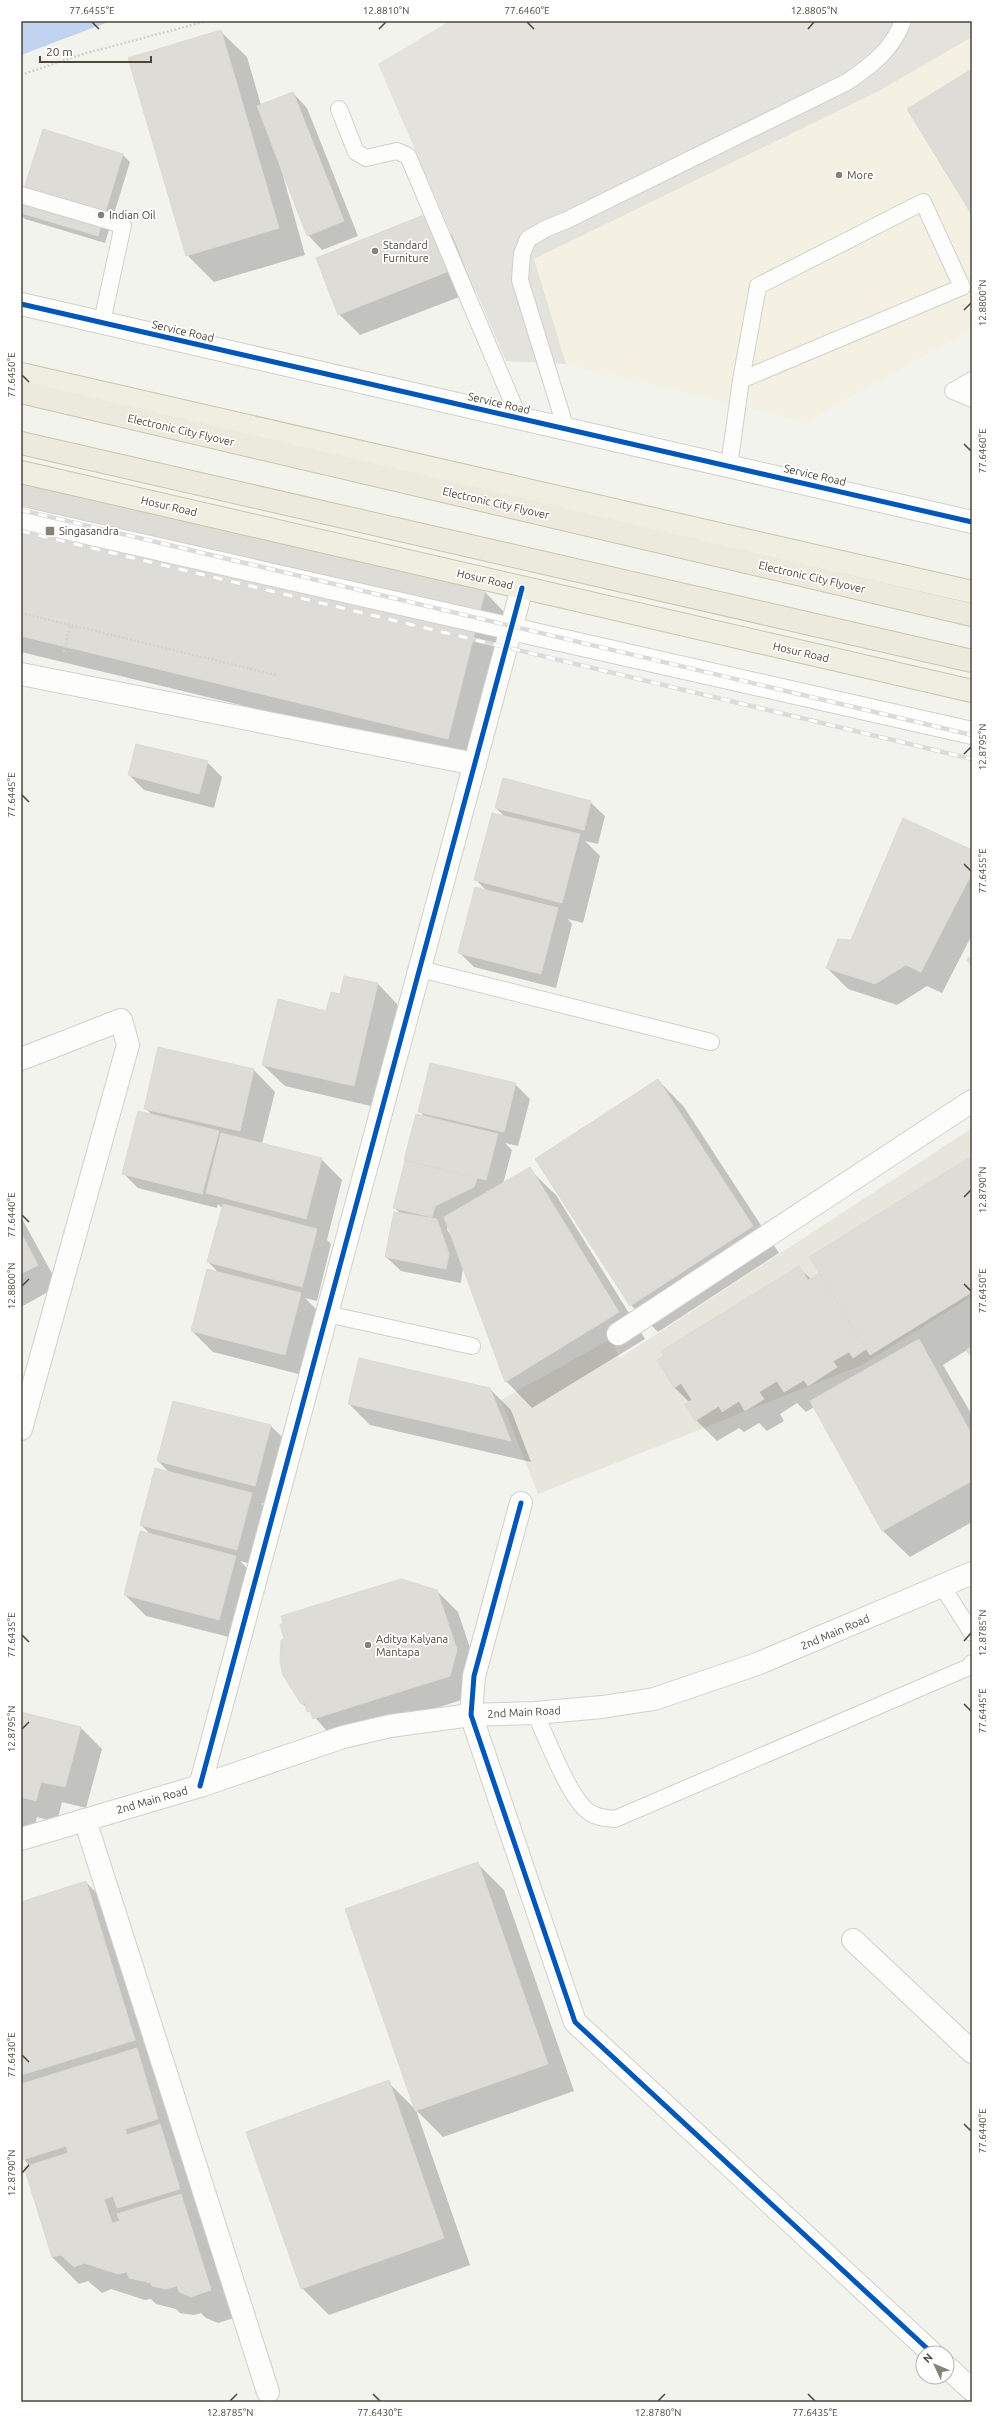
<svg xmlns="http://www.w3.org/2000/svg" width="993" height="2423" viewBox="0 0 993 2423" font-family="Ubuntu,sans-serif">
  <rect width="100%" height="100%" fill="#f3f3ee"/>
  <polygon fill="#e7e6dc" points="972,1128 972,1296 862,1365 538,1494 501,1400 611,1339 620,1358"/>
  <polygon fill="#f5f1e2" points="972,37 972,329 806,422 566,364 534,259 879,91"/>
  <polygon fill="#e3e2dc" points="450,21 972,21 972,37 879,91 534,259 566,364 506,361 378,64"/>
  <polygon fill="#c1d3ef" points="21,21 111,21 21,55"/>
  <g fill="#0003" fill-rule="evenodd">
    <polygon points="220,31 247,57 261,105 293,93 307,108 358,236 322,250 308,235 279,161 305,255 214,282 187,255"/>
    <polygon points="44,131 123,155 130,162 105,243 25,219 21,215 21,201"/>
    <polygon points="431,213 452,235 475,291 360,335 339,314"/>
    <polygon points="21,479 484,591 505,613 469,760 21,652"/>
    <polygon points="207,762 222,777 214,808 144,790 129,775"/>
    <polygon points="590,802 605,816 598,844 585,841 600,856 583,923 568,919 572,924 556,988 474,967 459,952 487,891 476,880 505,817 496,808"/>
    <polygon points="972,851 972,935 942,993 927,986 897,1005 848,989 827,968 851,941"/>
    <polygon points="345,977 378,984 399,1006 375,1107 285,1086 263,1065 327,1012 341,995"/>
    <polygon points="159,1049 254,1070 275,1092 262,1144 321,1159 342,1180 327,1240 331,1244 317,1301 305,1298 322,1315 306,1376 213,1352 192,1331 219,1273 208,1262 222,1208 218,1204 217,1208 138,1188 123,1173 152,1115 145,1108"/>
    <polygon points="658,1080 684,1107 779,1253 658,1332 631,1305 536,1159"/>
    <path d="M515 1084 530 1099 518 1146 505 1143 512 1150 503 1184 529 1169 556 1195 645 1339 532 1408 506 1381 463 1267 461 1283 401 1271 386 1257 401 1214 394 1207 416 1116 426 1118 419 1111ZM448 1226 451 1235 447 1230Z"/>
    <polygon points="972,1157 972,1357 967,1350 943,1365 972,1415 972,1522 910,1557 883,1531 814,1407 806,1412 797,1403 780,1414 784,1421 767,1431 759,1423 744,1432 739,1428 717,1441 696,1420 690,1403 674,1387 798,1267 811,1279"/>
    <polygon points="21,1217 59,1286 21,1307"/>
    <polygon points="490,1389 511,1410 531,1462 370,1425 349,1404"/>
    <polygon points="271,1426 292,1447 276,1507 261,1503 266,1508 252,1564 240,1561 257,1578 241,1640 146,1616 125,1595 151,1535 141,1525 170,1473 158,1461"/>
    <polygon points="437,1591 458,1612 478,1672 471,1697 335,1740 302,1703"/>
    <polygon points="21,1713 81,1728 102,1749 86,1808 62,1802 57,1822 37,1817 34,1830 21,1826"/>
    <polygon points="477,1863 504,1890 574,2091 443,2137 416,2110 470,2265 329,2315 302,2288 388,2082 415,2109"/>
    <polygon points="86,1882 112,1909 237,2317 218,2323 206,2318 201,2313 194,2315 180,2313 176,2309 156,2304 151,2299 145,2300 111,2289 102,2293 88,2281 79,2284 52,2257 29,2166 21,2154 21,1903"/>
  </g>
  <g fill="#dddcd6" stroke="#dcdad4">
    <polygon points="221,30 279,228 186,256 128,58"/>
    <polygon points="972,69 972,215 907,109"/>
    <polygon points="293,92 344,221 307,236 257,106"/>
    <polygon points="43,129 123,154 98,236 21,213 21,198"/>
    <polygon points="431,212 454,269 338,315 316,258"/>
    <polygon points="21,478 485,591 448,739 21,636"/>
    <polygon points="136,744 208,761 199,794 128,775"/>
    <polygon points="503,778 591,801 584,830 495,808"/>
    <polygon points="492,813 580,834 562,903 474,880"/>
    <polygon points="903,818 972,850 972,873 921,972 906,965 875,984 826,968 838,939 851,940"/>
    <polygon points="475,887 558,908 541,974 458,953"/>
    <polygon points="972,956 972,968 967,959"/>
    <polygon points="344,976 378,983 354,1086 262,1065 278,999 326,1011 331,992 340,994"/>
    <polygon points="158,1047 254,1069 240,1131 144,1109"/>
    <polygon points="430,1063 516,1083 504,1132 418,1112"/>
    <polygon points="658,1079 753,1226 630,1306 535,1159"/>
    <polygon points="138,1111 219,1131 202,1194 122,1174"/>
    <polygon points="416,1114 498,1134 486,1180 404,1160"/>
    <polygon points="221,1133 322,1158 306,1219 206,1193"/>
    <polygon points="972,1156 972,1292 870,1355 809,1257"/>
    <polygon points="405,1161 477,1178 474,1187 435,1206 432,1217 393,1208"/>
    <polygon points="530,1167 619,1312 505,1382 444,1217"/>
    <polygon points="223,1204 317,1229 302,1287 207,1262"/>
    <polygon points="394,1212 437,1219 449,1254 446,1269 385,1257"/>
    <polygon points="21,1233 38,1265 21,1274"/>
    <polygon points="799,1266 808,1280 819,1273 866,1349 853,1358 849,1352 833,1361 837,1367 808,1386 804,1380 784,1392 777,1381 759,1392 764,1399 745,1411 739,1401 722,1412 719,1406 695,1421 685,1404 692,1400 681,1383 674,1388 657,1360 664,1355 661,1351"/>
    <polygon points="207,1269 301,1293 285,1355 191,1331"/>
    <polygon points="919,1339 972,1435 972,1481 882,1531 810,1401"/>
    <polygon points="972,1346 972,1358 966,1350"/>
    <polygon points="359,1358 490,1388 511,1441 348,1404"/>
    <polygon points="173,1401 271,1425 255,1486 157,1461"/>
    <polygon points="155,1468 252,1493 237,1550 140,1525"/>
    <polygon points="140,1531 236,1556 219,1620 124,1595"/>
    <polygon points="401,1579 437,1590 457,1650 450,1676 313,1719 310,1711 307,1712 305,1703 301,1704 283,1675 280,1662 281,1640 284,1639 280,1624 283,1624 281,1616"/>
    <polygon points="21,1712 81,1727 65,1787 41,1782 36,1801 21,1797"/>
    <polygon points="478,1862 548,2064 415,2111 345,1909"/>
    <polygon points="86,1881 135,2040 21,2075 21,1902"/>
    <polygon points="137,2048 158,2119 125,2129 127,2135 160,2124 180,2189 117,2208 113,2196 104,2199 112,2223 120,2221 117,2214 181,2194 211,2290 191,2297 179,2292 177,2286 166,2289 152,2286 151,2283 129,2278 127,2272 118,2274 84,2263 74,2267 61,2255 52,2257 24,2167 68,2153 66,2146 22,2160 21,2158 21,2084"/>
    <polygon points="389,2080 444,2238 301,2289 246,2132"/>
  </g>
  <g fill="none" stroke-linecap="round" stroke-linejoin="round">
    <g stroke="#d1d1cb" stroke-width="18">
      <g id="service">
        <polyline points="339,109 356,152 366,158 397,151 408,156 519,418"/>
        <polyline points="21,195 123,225 102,322"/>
        <polyline points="972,380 953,391 972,399"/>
        <path d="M566 429 520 280 522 254 528 239 545 229 567 220 847 82C872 65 892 50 903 21"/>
        <polyline points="729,466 741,380 962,287 923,202 758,286 741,380"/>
        <polyline points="420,969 711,1042"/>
        <polyline points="327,1314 472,1346"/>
        <polyline points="942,1586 972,1633"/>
        <path d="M535 1713C546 1736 570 1800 589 1812 597 1818 606 1818 615 1819L969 1667 972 1663"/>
      </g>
    </g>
    <g stroke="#d1d1cb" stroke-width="24">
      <g id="minor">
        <polyline points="21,674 475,764"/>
        <polyline points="21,1059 121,1020 128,1045 21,1429"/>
        <polyline points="618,1334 972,1101"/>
        <polyline points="521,1503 474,1676 471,1715 575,2022 932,2353"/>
        <polyline points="85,1820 268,2392"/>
        <polyline points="853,1940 972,2052"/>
        <polyline points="947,2367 972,2390"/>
      </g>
    </g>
    <g stroke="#d1d1cb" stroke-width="24">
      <g id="tertiary">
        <polyline points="21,304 972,522"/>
        <polyline points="21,518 972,733"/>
        <polyline points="200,1786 522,588"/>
        <polyline points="21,1839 200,1786 343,1737 390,1726 471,1715 535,1713 602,1707 654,1699 757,1664 972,1573"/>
      </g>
    </g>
    <g stroke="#cac5aa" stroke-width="24">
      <g id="trunk">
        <polyline points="21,374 972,592"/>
        <polyline points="21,472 972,691"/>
      </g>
    </g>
    <g stroke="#cac5aa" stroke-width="24">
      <g id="motorway">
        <polyline points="21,392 972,615"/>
        <polyline points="21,443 972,661"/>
      </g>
    </g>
    <g stroke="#d3d3cc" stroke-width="2.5" stroke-dasharray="2 2" stroke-linecap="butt">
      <polyline points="21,75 83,54 207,21"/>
      <polyline points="21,613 276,675"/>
      <polyline points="64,652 70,625"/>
    </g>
    <use href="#service" stroke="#fdfdfc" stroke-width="16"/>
    <use href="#minor" stroke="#fdfdfc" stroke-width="22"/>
    <use href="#tertiary" stroke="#fdfdfc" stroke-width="22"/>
    <use href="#trunk" stroke="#eeeee1" stroke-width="22"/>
    <use href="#motorway" stroke="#eceadc" stroke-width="22"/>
    <g stroke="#dbdbda" stroke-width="4.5">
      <g id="rail">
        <polyline points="21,510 972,735"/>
        <polyline points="21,531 972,759"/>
      </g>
    </g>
    <use href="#rail" stroke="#fff" stroke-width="3" stroke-dasharray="9" stroke-linecap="butt"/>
    <g stroke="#fff" stroke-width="8">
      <g id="cycleway">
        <polyline points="21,304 972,522"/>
        <polyline points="521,1503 474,1676 471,1715 575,2022 932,2353"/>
        <polyline points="200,1786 522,588"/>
      </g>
    </g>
    <use href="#cycleway" stroke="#0057b8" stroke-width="5"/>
  </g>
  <path fill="none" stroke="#4a4739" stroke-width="1.5" d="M92 22 99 29M527 22 534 29M379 29 386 22M808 29 814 22M964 310 971 303M22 375 29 382M964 444 971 451M964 754 971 747M22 795 29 802M964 864 971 871M964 1197 971 1190M22 1215 29 1222M964 1284 971 1291M22 1286 29 1279M22 1635 29 1642M964 1641 971 1633M964 1704 971 1711M22 1729 29 1722M22 2055 29 2062M964 2124 971 2131M22 2173 29 2165M373 2394 380 2401M808 2394 815 2401M230 2401 237 2394M658 2401 665 2394"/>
  <g fill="#858378" stroke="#fff" stroke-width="1.5">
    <circle cx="839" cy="175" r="4"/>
    <circle cx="101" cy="215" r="4"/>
    <circle cx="375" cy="251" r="4"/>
    <rect x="45" y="526" width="10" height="10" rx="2"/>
    <circle cx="368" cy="1645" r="4"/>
  </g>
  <g text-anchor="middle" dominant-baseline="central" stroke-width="3.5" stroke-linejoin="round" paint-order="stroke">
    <g font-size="11" fill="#4a4739" stroke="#fff" text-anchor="start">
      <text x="847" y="175">More</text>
      <text x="109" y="215">Indian Oil</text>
      <text x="383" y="245">Standard<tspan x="383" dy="13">Furniture</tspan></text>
      <text x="59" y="531">Singasandra</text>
      <text x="376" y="1639">Aditya Kalyana<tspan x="376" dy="13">Mantapa</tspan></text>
    </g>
    <g font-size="11" fill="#4a4739" stroke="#fff">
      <text transform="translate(183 331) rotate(13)">Service Road</text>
      <text transform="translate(499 403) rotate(13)">Service Road</text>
      <text transform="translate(181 430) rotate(13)">Electronic City Flyover</text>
      <text transform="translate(815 475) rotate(13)">Service Road</text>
      <text transform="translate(496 503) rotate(13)">Electronic City Flyover</text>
      <text transform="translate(169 506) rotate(13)">Hosur Road</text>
      <text transform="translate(812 577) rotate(13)">Electronic City Flyover</text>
      <text transform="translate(485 579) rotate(13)">Hosur Road</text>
      <text transform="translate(801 652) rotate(13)">Hosur Road</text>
      <text transform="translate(835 1632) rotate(-23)">2nd Main Road</text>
      <text transform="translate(524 1712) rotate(-3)">2nd Main Road</text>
      <text transform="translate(152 1800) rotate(-16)">2nd Main Road</text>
    </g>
  </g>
  <rect width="993" height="2423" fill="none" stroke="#ffffff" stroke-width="44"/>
  <g transform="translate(935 2365) rotate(314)"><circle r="19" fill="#ffffff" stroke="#b7b5b0"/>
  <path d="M0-3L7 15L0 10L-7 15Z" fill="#858378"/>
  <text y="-6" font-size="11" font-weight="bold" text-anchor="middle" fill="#4a4739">N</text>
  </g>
  <path d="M40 56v6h111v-6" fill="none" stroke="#4a4739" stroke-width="2"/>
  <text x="46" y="56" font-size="12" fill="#4a4739" stroke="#ffffff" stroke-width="3" paint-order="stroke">20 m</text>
  <rect x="22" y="22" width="949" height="2379" fill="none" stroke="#4a4739" stroke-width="1.5"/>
  <g font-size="10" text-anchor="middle" fill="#4a4739">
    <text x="92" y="14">77.6455°E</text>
    <text x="386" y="14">12.8810°N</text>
    <text x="527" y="14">77.6460°E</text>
    <text x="814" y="14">12.8805°N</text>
    <text transform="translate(982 303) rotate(-90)" y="4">12.8800°N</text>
    <text transform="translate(11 375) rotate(-90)" y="4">77.6450°E</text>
    <text transform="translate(982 451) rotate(-90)" y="4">77.6460°E</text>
    <text transform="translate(982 747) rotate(-90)" y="4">12.8795°N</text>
    <text transform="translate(11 795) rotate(-90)" y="4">77.6445°E</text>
    <text transform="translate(982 871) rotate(-90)" y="4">77.6455°E</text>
    <text transform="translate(982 1190) rotate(-90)" y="4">12.8790°N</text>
    <text transform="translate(11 1215) rotate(-90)" y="4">77.6440°E</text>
    <text transform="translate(11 1286) rotate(-90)" y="4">12.8800°N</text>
    <text transform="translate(982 1291) rotate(-90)" y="4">77.6450°E</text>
    <text transform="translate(982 1633) rotate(-90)" y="4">12.8785°N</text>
    <text transform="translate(11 1635) rotate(-90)" y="4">77.6435°E</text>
    <text transform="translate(982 1711) rotate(-90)" y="4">77.6445°E</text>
    <text transform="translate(11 1729) rotate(-90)" y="4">12.8795°N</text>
    <text transform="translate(11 2055) rotate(-90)" y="4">77.6430°E</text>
    <text transform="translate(982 2131) rotate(-90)" y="4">77.6440°E</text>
    <text transform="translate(11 2173) rotate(-90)" y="4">12.8790°N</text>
    <text x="230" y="2416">12.8785°N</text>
    <text x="380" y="2416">77.6430°E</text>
    <text x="658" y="2416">12.8780°N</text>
    <text x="815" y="2416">77.6435°E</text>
  </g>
</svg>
